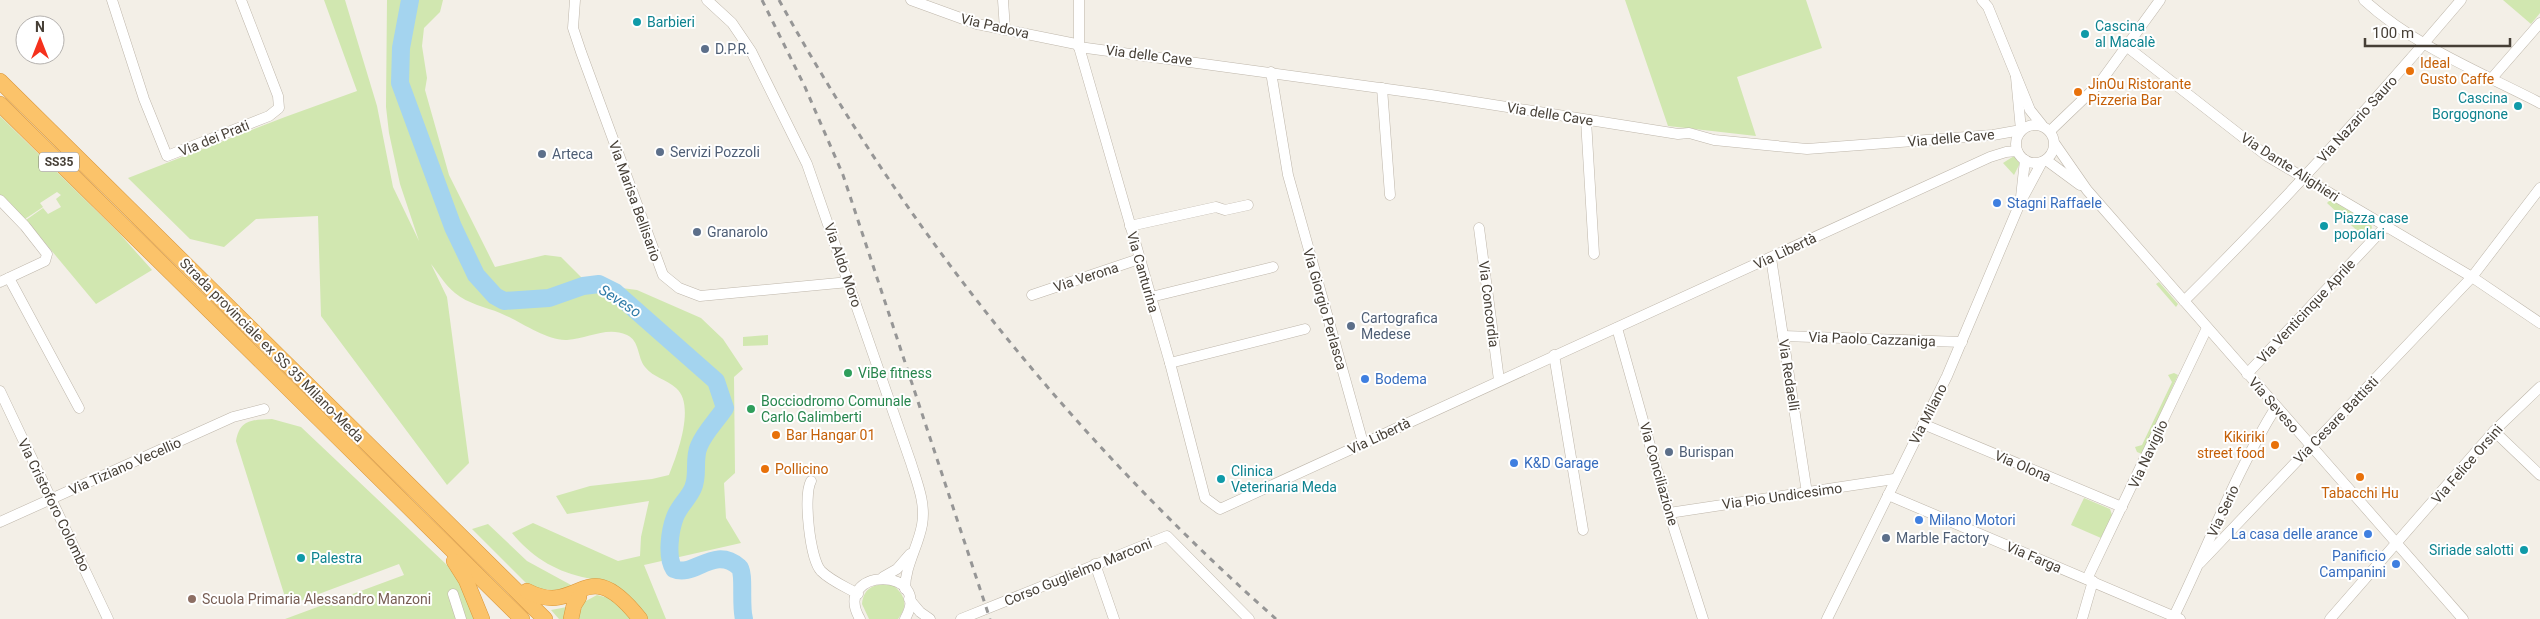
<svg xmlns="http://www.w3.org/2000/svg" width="2540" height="619" viewBox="0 0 2540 619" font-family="Roboto,sans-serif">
  <rect width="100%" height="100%" fill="#f3efe7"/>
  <g fill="#d1e7b0">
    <path d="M324 0H345L377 106 393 187 419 241 400 184 389 133 386 107 387 0H443L440 12 424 28 422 46 427 78 425 90 449 175 495 267 545 255 561 257 582 278 614 287 637 290 701 318 723 339 743 369 734 377 735 473 724 483 726 518 741 543 644 565 666 619H648C640 609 631 595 619 588 608 581 595 580 582 577 553 570 531 556 512 533L533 523 618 561 640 556 641 537 649 501 567 514 556 496 590 486 652 479 669 475C677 455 696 405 676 388 666 379 654 378 645 367 637 357 640 341 627 335 606 326 588 339 567 340 546 341 520 321 500 313 486 307 468 304 455 293 445 285 439 274 431 264L447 297 469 463 447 485 321 316 318 216 256 219 224 247 190 239 128 178 285 117 357 91Z"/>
    <polygon points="1625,0 1806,0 1822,48 1737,77 1756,136 1668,126"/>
    <polygon points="2503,0 2540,0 2540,13 2531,24"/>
    <polygon points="0,116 119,233 152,270 96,304 26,220 43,208 48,214 61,207 56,199 61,195 57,192 40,203 43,207 25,219 0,196"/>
    <polygon points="2014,156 2020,163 2014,175 2003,163"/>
    <polygon points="2331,199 2371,223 2372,228 2364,237 2327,203"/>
    <polygon points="2159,282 2178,304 2176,307 2156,284"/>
    <polygon points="768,335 768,345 743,346 743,337"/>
    <polygon points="2174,373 2178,375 2142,454 2137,452 2135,447 2142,445 2172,382 2168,375"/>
    <path d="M272 419 301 427 447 565 465 590 477 619H285L404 575 399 564 292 604 286 600 236 441C240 419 252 420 272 419Z"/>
    <polygon points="2084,498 2110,509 2112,515 2101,538 2071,525"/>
    <polygon points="488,524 527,561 571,585 573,592 531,588 472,529"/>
    <path d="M890 583C904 593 910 604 898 619H869L862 604C864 586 875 585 890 583Z"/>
    <polygon points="597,595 613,599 632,619 577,619 584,602"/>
    <polygon points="567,607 566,619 559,619 551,610"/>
  </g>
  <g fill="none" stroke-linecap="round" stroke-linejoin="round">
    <path stroke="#a4d4ef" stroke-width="18" d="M410 0 401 48 400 83 453 227 476 275 495 296 504 301 549 298 583 286 599 284 615 292 716 381 725 408C717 420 704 433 699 446 693 459 699 475 693 488 689 498 679 506 675 517 670 530 666 557 674 569 694 578 714 545 739 567 745 572 740 605 744 619"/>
    <g stroke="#beb6aa" stroke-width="11">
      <g id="minor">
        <polyline points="112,0 144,99 167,156 269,116 279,108 278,96 241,0"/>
        <polyline points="575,0 573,28 581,52 663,275 679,288 700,296 849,282"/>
        <path d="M707 0 732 23 751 51 807 164 911 463C917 483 926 503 922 525 918 547 905 566 905 589"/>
        <polyline points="911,0 977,24 1076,44 1079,47 1431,95 1678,134 1689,133 1714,140 1807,149 1993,135 2021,130 2016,77"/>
        <polyline points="1003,0 1005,30"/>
        <polyline points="1079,0 1079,47 1170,363 1205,498 1220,509 1990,157 2006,152 2017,151"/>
        <polyline points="1982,0 1988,7 2030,110 2042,125"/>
        <path d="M2364 0C2414 46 2480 72 2540 103"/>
        <polyline points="2126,46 2267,156 2472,277 2540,323"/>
        <polyline points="1271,72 1288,175 1363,443"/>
        <polyline points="2492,78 2540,23"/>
        <polyline points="1382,88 1390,195"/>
        <polyline points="1586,120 1594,254"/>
        <circle cx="2035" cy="144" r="19"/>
        <polyline points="2050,131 2099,84 2160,0"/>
        <polyline points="2055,144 2087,190 2463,619"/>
        <polyline points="2046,160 2080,185"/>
        <polyline points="2021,197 2025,160"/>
        <polyline points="0,200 25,226 47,254 45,261 0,282"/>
        <polyline points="1130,226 1216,207 1225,210 1248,205"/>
        <polyline points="1479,228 1499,380"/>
        <polyline points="1771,258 1807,493"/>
        <polyline points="9,278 79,408"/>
        <polyline points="1032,295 1139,259"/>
        <polyline points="1151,297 1273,267"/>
        <path d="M2184 301C2281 205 2373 104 2461 0"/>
        <polyline points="1617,328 1669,513 1703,619"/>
        <polyline points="1783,336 1962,342"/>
        <polyline points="1554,355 1583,530"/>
        <polyline points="1170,363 1305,329"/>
        <polyline points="2247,374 2385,227"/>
        <polyline points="0,391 108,619"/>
        <polyline points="1923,424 2122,507"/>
        <polyline points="2494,431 2540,475"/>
        <path d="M811 481C803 496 810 559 821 571 831 581 846 587 858 594"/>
        <polyline points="1888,495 2180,619"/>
        <polyline points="1669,513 1894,479"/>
        <polyline points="0,522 233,417 264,409"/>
        <polyline points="2200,563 2472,277 2540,188"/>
        <polyline points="1095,564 1114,619"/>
        <polyline points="883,577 897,569 910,554"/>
        <polyline points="2087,579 2207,328"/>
        <polyline points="453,594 461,619"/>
        <polyline points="909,599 920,612 930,619"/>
        <path d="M2174 616C2208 547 2235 473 2276 407"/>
        <path d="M860 619C830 567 935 565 905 619"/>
        <polyline points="961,619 1167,536 1249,619"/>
        <polyline points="1827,619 1947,376 2020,203 2042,162"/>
        <polyline points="2082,619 2093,581"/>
        <polyline points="2330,619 2494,431 2540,387"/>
      </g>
    </g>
    <g stroke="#da973a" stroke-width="16">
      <g id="highway">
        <polyline points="0,81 545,619"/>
        <polyline points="0,104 522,619"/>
        <polyline points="454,561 466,580 482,619"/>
        <path d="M527 591C581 619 584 548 640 619"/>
        <polyline points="571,619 574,605 579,597"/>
      </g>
    </g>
    <use href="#minor" stroke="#fff" stroke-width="10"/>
    <use href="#highway" stroke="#fbc36a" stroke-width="15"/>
    <g stroke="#969696" stroke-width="3" stroke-dasharray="6 6" stroke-linecap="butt">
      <polyline points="762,0 805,87 843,175 990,619"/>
      <path d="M779 0C908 234 1076 442 1276 619"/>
    </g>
  </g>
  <g fill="#0f9aa8" stroke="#fff" stroke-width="2">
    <circle cx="637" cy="22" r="5"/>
    <circle cx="2085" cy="34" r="5"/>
    <circle cx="2518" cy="106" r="5"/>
    <circle cx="2324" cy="226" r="5"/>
    <circle cx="1221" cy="479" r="5"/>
    <circle cx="2524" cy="550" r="5"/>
    <circle cx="301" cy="558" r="5"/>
  </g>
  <g fill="#5c6f8a" stroke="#fff" stroke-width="2">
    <circle cx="705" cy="49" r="5"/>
    <circle cx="660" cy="152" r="5"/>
    <circle cx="542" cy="154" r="5"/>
    <circle cx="697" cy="232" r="5"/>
    <circle cx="1351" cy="326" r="5"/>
    <circle cx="1669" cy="452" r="5"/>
    <circle cx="1886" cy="538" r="5"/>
  </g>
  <g fill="#e8710a" stroke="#fff" stroke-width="2">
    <circle cx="2410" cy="71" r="5"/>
    <circle cx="2078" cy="92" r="5"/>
    <circle cx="776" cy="435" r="5"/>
    <circle cx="2275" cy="445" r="5"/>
    <circle cx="765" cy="469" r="5"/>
    <circle cx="2360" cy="477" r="5"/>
  </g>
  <g fill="#3f7fe0" stroke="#fff" stroke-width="2">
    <circle cx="1997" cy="203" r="5"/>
    <circle cx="1365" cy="379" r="5"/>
    <circle cx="1514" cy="463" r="5"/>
    <circle cx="1919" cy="520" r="5"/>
    <circle cx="2368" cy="534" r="5"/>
    <circle cx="2396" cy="564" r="5"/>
  </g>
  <g fill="#2e9e5b" stroke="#fff" stroke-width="2">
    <circle cx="848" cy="373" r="5"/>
    <circle cx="751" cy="409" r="5"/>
  </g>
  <circle fill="#8d6e63" stroke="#fff" stroke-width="2" cx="192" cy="599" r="5"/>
  <g text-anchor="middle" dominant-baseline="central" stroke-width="4" stroke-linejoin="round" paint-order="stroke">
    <rect fill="#fff" stroke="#7e7972" stroke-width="1" x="39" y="152.5" width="40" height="19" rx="4"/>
    <g font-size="12" font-weight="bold" fill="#463f36">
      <text x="59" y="162">SS35</text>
    </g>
    <g font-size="14" fill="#0d838f" stroke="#fff" text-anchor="start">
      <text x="647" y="22">Barbieri</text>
      <text x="2095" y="26">Cascina<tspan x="2095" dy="16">al Macalè</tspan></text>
      <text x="2508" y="98" text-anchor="end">Cascina<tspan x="2508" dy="16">Borgognone</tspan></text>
      <text x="2334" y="218">Piazza case<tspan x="2334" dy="16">popolari</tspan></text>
      <text x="1231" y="471">Clinica<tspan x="1231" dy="16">Veterinaria Meda</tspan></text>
      <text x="2514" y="550" text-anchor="end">Siriade salotti</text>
      <text x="311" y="558">Palestra</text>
    </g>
    <g font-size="14" fill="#463f36" stroke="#fff">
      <text transform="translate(995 26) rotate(13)">Via Padova</text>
      <text transform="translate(1149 55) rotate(7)">Via delle Cave</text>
      <text transform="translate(1550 114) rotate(9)">Via delle Cave</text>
      <text transform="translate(2357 119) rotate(-48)">Via Nazario Sauro</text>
      <text transform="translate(214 138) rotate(-22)">Via dei Prati</text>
      <text transform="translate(1951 138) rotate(-5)">Via delle Cave</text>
      <text transform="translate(2290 167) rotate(33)">Via Dante Alighieri</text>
      <text transform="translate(635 201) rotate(70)">Via Marisa Bellisario</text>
      <text transform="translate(1785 251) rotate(-25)">Via Libertà</text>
      <text transform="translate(843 265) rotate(71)">Via Aldo Moro</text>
      <text transform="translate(1143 272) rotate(74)">Via Canturina</text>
      <text transform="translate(1086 277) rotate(-18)">Via Verona</text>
      <text transform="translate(1489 304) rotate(83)">Via Concordia</text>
      <text transform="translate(1325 309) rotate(74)">Via Giorgio Perlasca</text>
      <text transform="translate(2306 311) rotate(-47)">Via Venticinque Aprile</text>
      <text transform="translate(1872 339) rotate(2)">Via Paolo Cazzaniga</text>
      <text transform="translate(272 350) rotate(45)">Strada provinciale ex SS 35 Milano-Meda</text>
      <text transform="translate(1789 375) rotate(81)">Via Redaelli</text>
      <text transform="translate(2274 405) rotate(49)">Via Seveso</text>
      <text transform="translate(1928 414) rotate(-63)">Via Milano</text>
      <text transform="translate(2336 420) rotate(-46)">Via Cesare Battisti</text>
      <text transform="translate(1379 436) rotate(-25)">Via Libertà</text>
      <text transform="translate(2148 454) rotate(-65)">Via Naviglio</text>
      <text transform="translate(2467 464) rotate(-49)">Via Felice Orsini</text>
      <text transform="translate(125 466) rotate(-24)">Via Tiziano Vecellio</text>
      <text transform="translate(2023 466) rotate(23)">Via Olona</text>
      <text transform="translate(1659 474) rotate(74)">Via Conciliazione</text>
      <text transform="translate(1782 496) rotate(-8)">Via Pio Undicesimo</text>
      <text transform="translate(54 505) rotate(64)">Via Cristoforo Colombo</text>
      <text transform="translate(2223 511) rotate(-65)">Via Serio</text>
      <text transform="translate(2034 557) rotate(23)">Via Farga</text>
      <text transform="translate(1078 572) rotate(-22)">Corso Guglielmo Marconi</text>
    </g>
    <g font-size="14" fill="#4e5e75" stroke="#fff" text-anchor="start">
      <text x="715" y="49">D.P.R.</text>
      <text x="670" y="152">Servizi Pozzoli</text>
      <text x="552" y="154">Arteca</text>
      <text x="707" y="232">Granarolo</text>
      <text x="1361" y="318">Cartografica<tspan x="1361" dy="16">Medese</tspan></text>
      <text x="1679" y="452">Burispan</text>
      <text x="1896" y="538">Marble Factory</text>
    </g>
    <g font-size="14" fill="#c56008" stroke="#fff" text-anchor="start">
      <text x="2420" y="63">Ideal<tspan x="2420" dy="16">Gusto Caffe</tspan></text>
      <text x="2088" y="84">JinOu Ristorante<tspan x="2088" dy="16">Pizzeria Bar</tspan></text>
      <text x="786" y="435">Bar Hangar 01</text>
      <text x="2265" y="437" text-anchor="end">Kikiriki<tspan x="2265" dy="16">street food</tspan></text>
      <text x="775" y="469">Pollicino</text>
      <text x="2360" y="493" text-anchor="middle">Tabacchi Hu</text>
    </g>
    <g font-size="14" fill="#366cbe" stroke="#fff" text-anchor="start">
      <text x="2007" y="203">Stagni Raffaele</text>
      <text x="1375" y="379">Bodema</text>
      <text x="1524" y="463">K&amp;D Garage</text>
      <text x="1929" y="520">Milano Motori</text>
      <text x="2358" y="534" text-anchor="end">La casa delle arance</text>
      <text x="2386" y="556" text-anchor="end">Panificio<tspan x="2386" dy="16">Campanini</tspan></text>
    </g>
    <g font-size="14" fill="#27864d" stroke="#fff" text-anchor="start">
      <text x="858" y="373">ViBe fitness</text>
      <text x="761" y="401">Bocciodromo Comunale<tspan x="761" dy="16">Carlo Galimberti</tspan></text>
    </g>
    <g font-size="14" fill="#785e54" stroke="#fff" text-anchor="start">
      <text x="202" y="599">Scuola Primaria Alessandro Manzoni</text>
    </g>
    <g font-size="15" font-style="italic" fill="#2f7ba8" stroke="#fff">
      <text transform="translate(620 301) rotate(33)">Seveso</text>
    </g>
  </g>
  <g transform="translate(40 40)"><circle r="24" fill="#ffffff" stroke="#b5b2af"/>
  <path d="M0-4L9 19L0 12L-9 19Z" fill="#f5311c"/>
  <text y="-8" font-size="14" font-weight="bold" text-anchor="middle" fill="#463f36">N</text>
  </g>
  <path d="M2365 38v8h145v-8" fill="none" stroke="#463f36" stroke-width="2.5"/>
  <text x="2372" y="38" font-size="15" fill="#463f36" stroke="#ffffff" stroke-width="4" paint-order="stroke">100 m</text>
</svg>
